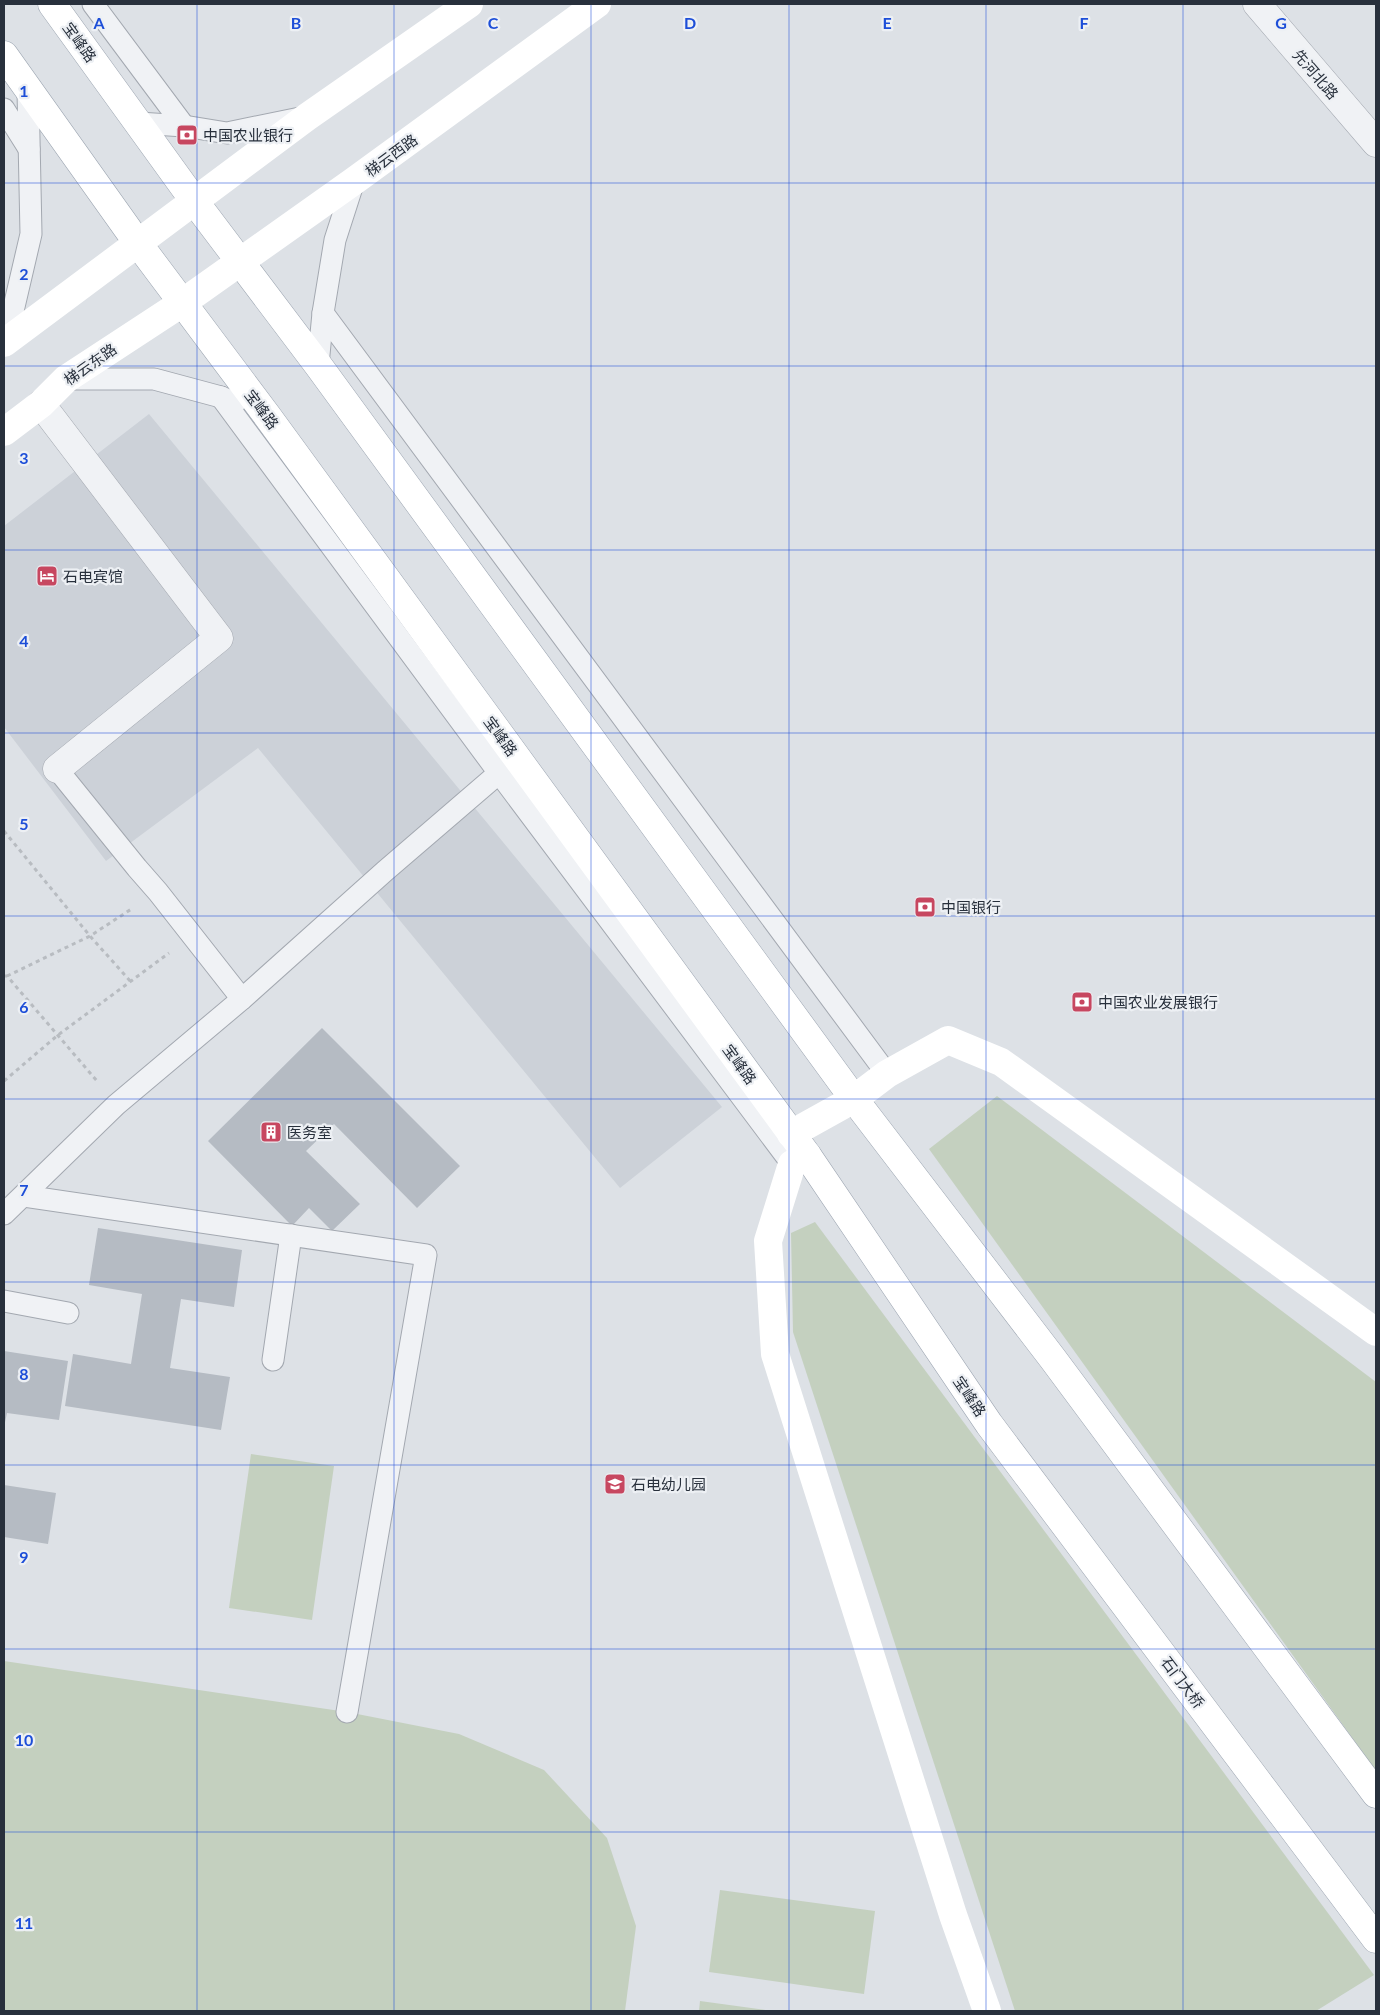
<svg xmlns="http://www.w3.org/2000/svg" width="1380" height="2015" viewBox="0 0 1380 2015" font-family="Lato,'Noto Sans SC',sans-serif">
  <rect width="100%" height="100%" fill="#dde1e6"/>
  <polygon fill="#ccd1d8" points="149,414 722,1107 620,1188 258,748 106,861 4,727 4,526"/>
  <g fill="#c4d0bf">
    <polygon points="997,1096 1376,1382 1376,1771 929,1149"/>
    <polygon points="815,1222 1374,1975 1316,2011 1015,2011 793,1332 791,1233"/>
    <polygon points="251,1454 334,1466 312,1620 229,1608"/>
    <polygon points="4,1661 347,1712 459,1734 544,1770 607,1838 636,1926 625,2011 4,2011"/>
    <polygon points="720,1890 875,1911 864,1994 709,1972"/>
    <polygon points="700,2001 773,2011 699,2011"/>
  </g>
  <g fill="#b5bbc3">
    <polygon points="322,1028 460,1166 417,1208 334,1124 306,1151 360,1204 332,1231 309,1208 292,1226 208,1141"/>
    <polygon points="98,1228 242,1250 234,1307 181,1299 170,1368 230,1377 221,1430 65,1406 73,1354 131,1364 142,1294 89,1285"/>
    <polygon points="4,1351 68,1361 59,1420 7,1413 4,1427"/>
    <polygon points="4,1485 56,1493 48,1544 4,1537"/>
  </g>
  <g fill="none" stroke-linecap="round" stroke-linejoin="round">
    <g stroke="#a3a8b0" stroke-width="23">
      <g id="lane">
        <polyline points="93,4 184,126"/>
        <polyline points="4,109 29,149"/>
        <polyline points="139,123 184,126 227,133 305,117"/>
        <polyline points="323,313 887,1074"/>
        <polyline points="6,341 31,234 28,91"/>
        <polyline points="318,365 323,313 335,240 354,181"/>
        <polyline points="66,379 154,379 221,397 235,403"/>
        <polyline points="221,397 499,773 792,1164"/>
        <polyline points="57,769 137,868 158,892 242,999"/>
        <polyline points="24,1196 426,1255 347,1712"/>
        <polyline points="4,1214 116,1105 242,999 385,871 499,773"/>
        <polyline points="4,1301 68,1313"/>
        <polyline points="273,1360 291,1235"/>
      </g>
    </g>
    <g stroke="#a3a8b0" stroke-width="29">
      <g id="street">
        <polyline points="1257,4 1376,143"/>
        <polyline points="41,404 219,638 57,769"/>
      </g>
    </g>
    <g stroke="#9da6b2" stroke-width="29">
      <g id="primary">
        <polyline points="52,4 195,202 318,365 854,1099 1053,1359 1376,1794"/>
        <polyline points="4,55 137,242 268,417 807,1155 989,1424 1376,1939"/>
      </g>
    </g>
    <g stroke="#b8bcc1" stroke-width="3" stroke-dasharray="4 4" stroke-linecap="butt">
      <polyline points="4,831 90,936 131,982"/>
      <polyline points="4,976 7,976 97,1081"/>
      <polyline points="7,976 90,936 133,908"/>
      <polyline points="4,1081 58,1035 169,953"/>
    </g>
    <use href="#lane" stroke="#f0f2f5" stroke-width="21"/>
    <use href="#street" stroke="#f0f2f5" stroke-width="28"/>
    <g stroke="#fff" stroke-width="28">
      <polyline points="4,343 307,117 469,4"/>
      <polyline points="4,432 41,404 66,379 182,303 354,181 597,4"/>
      <polyline points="791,1134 854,1099 887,1074 948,1040 1001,1062 1376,1332"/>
      <polyline points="807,1155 792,1164 768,1241 775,1354 953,1915 987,2011"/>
    </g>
    <use href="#primary" stroke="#fff" stroke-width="28"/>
  </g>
  <path fill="none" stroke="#1d4ed8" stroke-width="1" stroke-opacity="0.55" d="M197 4V2011M394 4V2011M591 4V2011M789 4V2011M986 4V2011M1183 4V2011M4 183H1376M4 366H1376M4 550H1376M4 733H1376M4 916H1376M4 1099H1376M4 1282H1376M4 1465H1376M4 1649H1376M4 1832H1376"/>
  <defs>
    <g id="bank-square" transform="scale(1.125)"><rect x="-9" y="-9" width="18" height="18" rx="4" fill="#c74760" stroke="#edf0f4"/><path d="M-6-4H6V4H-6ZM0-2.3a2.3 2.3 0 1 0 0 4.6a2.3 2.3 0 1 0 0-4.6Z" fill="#fff"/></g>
    <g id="hotel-square" transform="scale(1.125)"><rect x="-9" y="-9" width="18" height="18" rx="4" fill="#c74760" stroke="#edf0f4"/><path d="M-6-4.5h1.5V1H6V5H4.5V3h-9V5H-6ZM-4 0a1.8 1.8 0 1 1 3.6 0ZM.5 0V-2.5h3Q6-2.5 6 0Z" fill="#fff"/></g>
    <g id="building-square" transform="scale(1.125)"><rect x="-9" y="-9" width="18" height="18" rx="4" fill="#c74760" stroke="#edf0f4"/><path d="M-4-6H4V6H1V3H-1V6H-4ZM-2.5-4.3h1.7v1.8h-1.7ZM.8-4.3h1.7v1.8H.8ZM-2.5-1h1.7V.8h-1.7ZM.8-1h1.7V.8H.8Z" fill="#fff"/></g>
    <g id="school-square" transform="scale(1.125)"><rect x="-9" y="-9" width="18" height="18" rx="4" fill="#c74760" stroke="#edf0f4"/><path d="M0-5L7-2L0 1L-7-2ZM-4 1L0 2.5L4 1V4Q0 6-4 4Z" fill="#fff"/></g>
  </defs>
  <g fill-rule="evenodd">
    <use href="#bank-square" x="187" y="135"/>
    <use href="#hotel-square" x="47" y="576"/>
    <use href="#bank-square" x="925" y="907"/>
    <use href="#bank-square" x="1082" y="1002"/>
    <use href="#building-square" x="271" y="1132"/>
    <use href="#school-square" x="615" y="1484"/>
  </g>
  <g text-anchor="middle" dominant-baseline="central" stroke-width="4.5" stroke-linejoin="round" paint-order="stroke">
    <g font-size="15" fill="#28303c" stroke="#edf0f4">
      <text transform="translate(80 42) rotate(54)">宝峰路</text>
      <text transform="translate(1316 74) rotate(49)">先河北路</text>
      <text transform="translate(391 155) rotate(-36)">梯云西路</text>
      <text transform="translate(90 364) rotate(-35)">梯云东路</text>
      <text transform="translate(262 409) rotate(53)">宝峰路</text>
      <text transform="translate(501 736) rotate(54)">宝峰路</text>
      <text transform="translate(740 1064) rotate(54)">宝峰路</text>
      <text transform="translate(970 1396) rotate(56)">宝峰路</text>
      <text transform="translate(1183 1682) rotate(53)">石门大桥</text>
    </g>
    <g font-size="15" fill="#28303c" stroke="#edf0f4" text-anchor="start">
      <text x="203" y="135">中国农业银行</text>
      <text x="63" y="576">石电宾馆</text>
      <text x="941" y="907">中国银行</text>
      <text x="1098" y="1002">中国农业发展银行</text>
      <text x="287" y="1132">医务室</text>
      <text x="631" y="1484">石电幼儿园</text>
    </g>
  </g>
  <g font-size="16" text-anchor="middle" font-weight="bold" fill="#1d4ed8" stroke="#edf0f4" stroke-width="4.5" stroke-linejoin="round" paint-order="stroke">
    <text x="99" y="29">A</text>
    <text x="296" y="29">B</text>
    <text x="493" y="29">C</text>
    <text x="690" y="29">D</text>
    <text x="887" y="29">E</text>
    <text x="1084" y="29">F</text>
    <text x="1281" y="29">G</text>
    <text x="24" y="97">1</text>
    <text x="24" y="280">2</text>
    <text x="24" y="464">3</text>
    <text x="24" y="647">4</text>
    <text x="24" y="830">5</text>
    <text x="24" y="1013">6</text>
    <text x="24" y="1196">7</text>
    <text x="24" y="1380">8</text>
    <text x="24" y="1563">9</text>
    <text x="24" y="1746">10</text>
    <text x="24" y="1929">11</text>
  </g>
  <rect width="1380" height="2015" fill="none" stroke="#28303c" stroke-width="10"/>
</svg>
